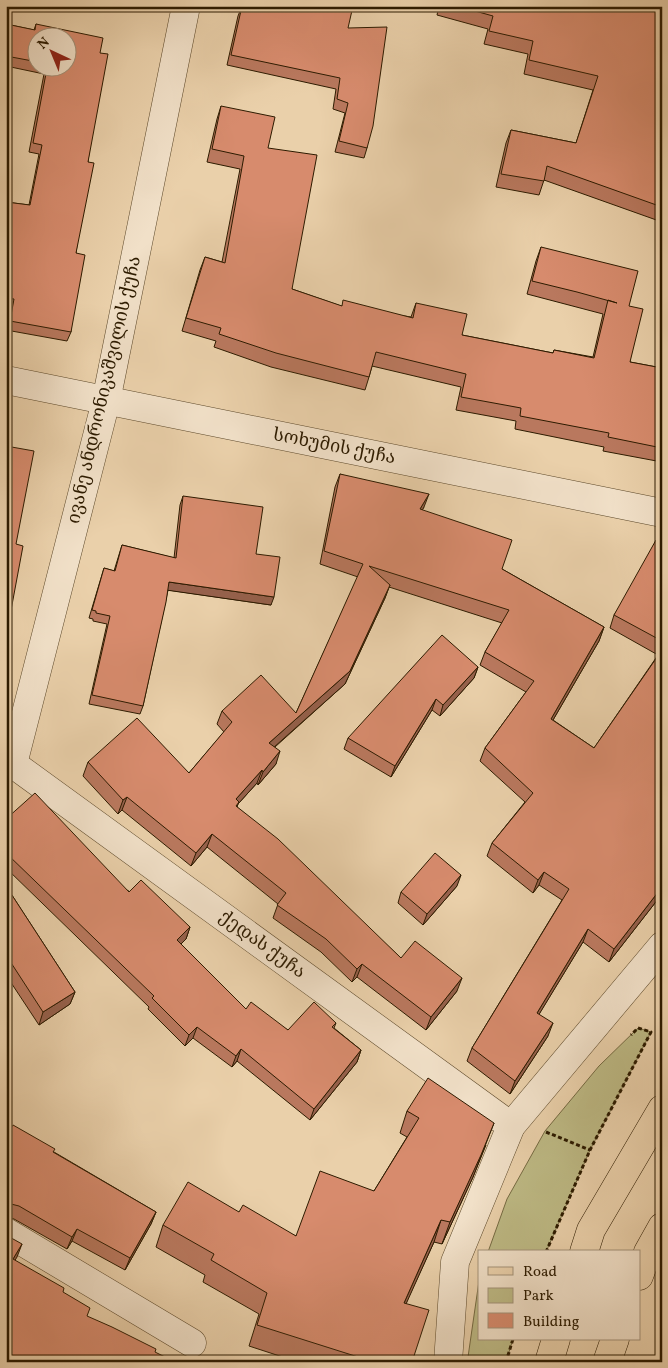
<svg xmlns="http://www.w3.org/2000/svg" width="668" height="1368" viewBox="0 0 668 1368" font-family="Vollkorn,'Noto Serif Georgian',serif">
  <rect width="100%" height="100%" fill="#ead0aa"/>
  <filter id="stains"><feTurbulence type="fractalNoise" baseFrequency=".004" numOctaves="4"/><feColorMatrix values="0 0 0 0 .2 0 0 0 0 .09 0 0 0 0 .02 0 0 0 .5 -.17"/></filter>
  <radialGradient id="worn" r=".72"><stop offset=".6" stop-color="#630" stop-opacity="0"/><stop offset="1" stop-color="#630" stop-opacity=".3"/></radialGradient>
  <g fill="#bdb984" stroke="#756a42">
    <polygon points="638,1028 651,1032 590,1150 546,1252 488,1252 507,1199 545,1131 599,1066"/>
    <polygon points="479,1281 479,1339 513,1339 506,1362 468,1362 468,1357"/>
  </g>
  <g fill="none" stroke-linecap="round" stroke-linejoin="round">
    <g stroke="#5c482a" stroke-width="29">
      <g id="street">
        <polyline points="6,380 662,513"/>
        <polyline points="13,764 511,1126"/>
        <polyline points="6,768 13,764 106,401 186,6"/>
        <polyline points="6,1232 192,1343"/>
        <polyline points="448,1362 455,1262 511,1126 662,946"/>
      </g>
    </g>
    <g stroke="#2d1b00" stroke-width="29">
      <g id="primary">
        <polyline points="584,1252 591,1230 662,1109"/>
        <polyline points="639,1276 648,1252 662,1227"/>
        <polyline points="549,1362 556,1339"/>
        <polyline points="607,1362 615,1339"/>
      </g>
    </g>
    <g stroke="#2d1b00" stroke-width="3" stroke-dasharray="4 2.5" stroke-linecap="butt">
      <polyline points="546,1132 590,1150"/>
      <polyline points="546,1252 590,1150 651,1032 638,1028 631,1035"/>
      <polyline points="506,1362 513,1339"/>
    </g>
    <use href="#street" stroke="#f1e0c8" stroke-width="28"/>
    <use href="#primary" stroke="#ead0aa" stroke-width="28"/>
  </g>
  <g fill="#b9785e" stroke="#2d1b00" fill-rule="evenodd">
    <polygon points="242,6 348,28 367,148 364,158 335,152 345,113 333,109 336,89 227,65 238,16"/>
    <polygon points="439,6 662,6 662,222 544,180 539,195 496,187 506,143 511,130 576,143 593,90 524,74 528,54 484,44 488,29 437,15"/>
    <path d="M6 24 34 30 36 24 100 53 88 162 76 253 71 332 67 341 6 330 10 309 6 308V202L29 205 39 154 29 152 44 74 6 66ZM38 38 68 68H38Z"/>
    <polygon points="221,106 268,148 292,289 341,306 411,317 416,303 462,335 553,353 554,350 593,357 603,314 527,294 536,261 541,247 629,306 630,362 662,368 662,462 603,451 604,447 515,429 516,421 456,410 461,387 372,366 369,377 365,390 271,367 214,347 216,341 182,331 200,270 205,257 222,262 240,169 207,162 217,119"/>
    <polygon points="340,474 424,507 422,510 502,569 604,627 599,641 553,720 594,748 658,655 610,628 614,615 662,543 662,894 609,962 583,942 539,1014 548,1036 510,1094 467,1061 472,1048 562,900 539,885 533,893 487,856 492,843 525,802 480,761 485,748 526,692 480,665 485,652 502,623 389,587 385,598 345,684 275,747 276,764 258,785 257,783 238,804 237,807 401,958 457,991 426,1030 357,977 352,982 321,952 273,918 278,904 207,847 191,866 122,810 118,814 83,776 88,762 189,773 224,732 217,724 222,711 296,713 358,577 320,564 335,487"/>
    <polygon points="183,496 256,554 271,605 168,590 143,706 140,714 89,704 107,624 93,621 93,619 89,618 104,568 114,571 122,545 174,558 180,505"/>
    <polygon points="478,667 474,678 440,716 432,710 391,777 344,749 348,738"/>
    <polygon points="6,819 190,927 186,939 181,944 246,1009 288,1030 336,1023 334,1028 361,1050 357,1062 310,1120 237,1061 232,1067 193,1038 185,1046 148,1009 149,1007 6,868"/>
    <polygon points="6,886 75,992 70,1004 39,1025 6,975"/>
    <polygon points="457,886 423,925 398,903 401,892"/>
    <polygon points="407,1111 486,1145 473,1177 442,1244 434,1242 406,1303 412,1362 298,1362 249,1346 259,1314 203,1282 205,1275 156,1247 163,1225 239,1212 296,1236 374,1191 407,1137 400,1133"/>
    <polygon points="9,1131 54,1152 156,1212 151,1224 125,1270 72,1241 67,1249 14,1219 6,1217"/>
  </g>
  <g fill="#96614c" stroke="#2d1b00">
    <polygon points="429,494 424,507 415,523 420,509"/>
    <polygon points="169,582 274,597 271,605 166,590"/>
    <polygon points="390,585 385,598 345,684 264,756 269,743 350,671"/>
    <polygon points="604,627 599,641 546,732 551,719"/>
    <polygon points="478,667 474,678 440,716 443,705"/>
    <polygon points="436,699 432,710 391,777 395,766"/>
    <polygon points="280,751 276,764 258,785 263,772"/>
    <polygon points="262,770 257,783 238,804 234,815 236,799"/>
    <polygon points="127,797 122,810 118,814 123,800"/>
    <polygon points="212,834 207,847 191,866 196,853"/>
    <polygon points="544,872 539,885 533,893 538,880"/>
    <polygon points="461,875 457,886 423,925 427,914"/>
    <polygon points="662,887 662,894 609,962 614,949"/>
    <polygon points="190,927 186,939 173,952 177,940"/>
    <polygon points="588,929 583,942 532,1026 537,1013"/>
    <polygon points="362,964 357,977 352,982 357,969"/>
    <polygon points="462,978 457,991 426,1030 431,1017"/>
    <polygon points="75,992 70,1004 39,1025 43,1012"/>
    <polygon points="553,1023 548,1036 510,1094 515,1081"/>
    <polygon points="197,1027 193,1038 185,1046 189,1035"/>
    <polygon points="241,1049 237,1061 232,1067 236,1056"/>
    <polygon points="361,1050 357,1062 310,1120 314,1109"/>
    <polygon points="494,1123 473,1177 442,1244 450,1222"/>
    <polygon points="11,1204 7,1216 6,1217 6,1205"/>
    <polygon points="156,1212 151,1224 125,1270 130,1258"/>
    <polygon points="441,1220 434,1242 397,1324 404,1303"/>
    <polygon points="77,1229 72,1241 67,1249 72,1237"/>
    <polygon points="22,1244 17,1257 8,1272 13,1259"/>
  </g>
  <g fill="#d78b6d" stroke="#2d1b00">
    <polygon points="242,6 353,6 348,28 387,27 373,126 367,148 339,141 348,103 337,99 340,78 231,55"/>
    <polygon points="457,6 662,6 662,207 547,166 544,181 501,174 511,130 576,143 598,76 529,60 533,41 489,31 493,16"/>
    <polygon points="6,24 35,30 36,24 103,38 100,53 108,54 88,162 94,163 76,253 85,255 71,332 10,321 14,299 6,298 6,202 30,205 42,145 33,143 47,68 68,68 68,38 38,38 38,62 6,56"/>
    <polygon points="221,106 275,117 268,148 317,155 292,289 342,306 343,300 413,318 416,303 467,314 462,335 553,353 554,350 594,358 608,300 617,303 577,292 532,281 541,247 638,271 629,306 643,309 630,362 662,368 662,448 608,437 609,433 520,416 521,408 461,397 466,374 376,352 369,377 276,353 219,334 221,328 186,318 205,257 225,263 244,156 212,149"/>
    <polygon points="6,446 34,451 16,544 23,546 6,637"/>
    <polygon points="340,474 429,494 420,509 512,540 502,569 604,627 551,719 594,748 662,650 662,887 614,949 588,929 537,1013 553,1023 515,1081 472,1048 569,889 544,872 538,880 492,843 533,793 485,748 534,681 485,652 509,610 369,566 390,585 350,671 269,743 280,751 263,772 262,770 236,799 239,802 236,806 278,839 401,958 415,941 462,978 431,1017 362,964 357,969 326,939 277,905 286,893 212,834 196,853 127,797 123,800 88,762 137,718 189,773 232,722 222,711 261,675 296,713 363,564 324,551"/>
    <polygon points="183,496 263,507 256,554 280,557 274,597 169,582 166,602 143,706 92,695 110,616 96,613 96,611 92,610 104,568 115,571 122,545 176,558"/>
    <polygon points="656,540 662,543 662,641 614,615"/>
    <polygon points="442,635 478,667 443,705 436,699 395,766 348,738"/>
    <polygon points="35,793 129,892 141,880 190,927 177,940 246,1009 251,1002 288,1030 314,1002 336,1023 332,1027 361,1050 314,1109 241,1049 236,1056 197,1027 189,1035 152,998 154,996 6,853 6,819"/>
    <polygon points="435,853 461,875 427,914 401,892"/>
    <polygon points="6,886 75,992 43,1012 6,955"/>
    <polygon points="428,1078 494,1123 481,1155 450,1222 441,1220 404,1303 429,1310 412,1362 374,1362 257,1325 267,1293 211,1260 214,1254 163,1225 188,1182 239,1212 243,1205 296,1236 320,1171 374,1191 419,1118 407,1111"/>
    <polygon points="13,1125 55,1149 53,1152 156,1212 130,1258 77,1229 72,1237 19,1206 11,1204 6,1205 6,1129 9,1131"/>
    <polygon points="6,1235 22,1244 13,1259 64,1288 63,1292 90,1308 87,1316 112,1327 156,1349 155,1352 175,1362 6,1362"/>
  </g>
  <g text-anchor="middle" dominant-baseline="central" stroke-width="4" stroke-linejoin="round" paint-order="stroke">
    <g font-size="18" fill="#2d1b00" stroke="#f1e0c8">
      <text transform="translate(105 390) rotate(-77)">ივანე ანდრონიკაშვილის ქუჩა</text>
      <text transform="translate(334 447) rotate(11)">სოხუმის ქუჩა</text>
      <text transform="translate(262 945) rotate(36)">ქედას ქუჩა</text>
    </g>
  </g>
  <rect width="668" height="1368" fill="none" stroke="#ead0aa" stroke-width="25"/>
  <rect x="8" y="8" width="653" height="1353" fill="none" stroke="#2d1b00" stroke-width="2.5"/>
  <rect x="12" y="12" width="643" height="1343" fill="none" stroke="#2d1b00"/>
  <rect x="478" y="1250" width="162" height="90" fill="#f1e0c8" stroke="#a39178"/>
  <rect x="488" y="1267" width="25" height="8" fill="#ead0aa" stroke="#a39178"/>
  <text x="523" y="1276" font-size="15" fill="#2d1b00">Road</text>
  <rect x="488" y="1288" width="25" height="15" fill="#bdb984" stroke="#a39178"/>
  <text x="523" y="1300" font-size="15" fill="#2d1b00">Park</text>
  <rect x="488" y="1313" width="25" height="15" fill="#d78b6d" stroke="#a39178"/>
  <text x="523" y="1326" font-size="15" fill="#2d1b00">Building</text>
  <g transform="translate(52 52) rotate(316)"><circle r="24" fill="#f1e0c8" stroke="#a39178"/>
  <path d="M0-4L9 19L0 12L-9 19Z" fill="#8f2418"/>
  <text y="-8" font-size="14" font-weight="bold" text-anchor="middle" fill="#2d1b00">N</text>
  </g>
  <rect width="100%" height="100%" filter="url(#stains)"/>
  <rect width="100%" height="100%" fill="url(#worn)"/>
</svg>
